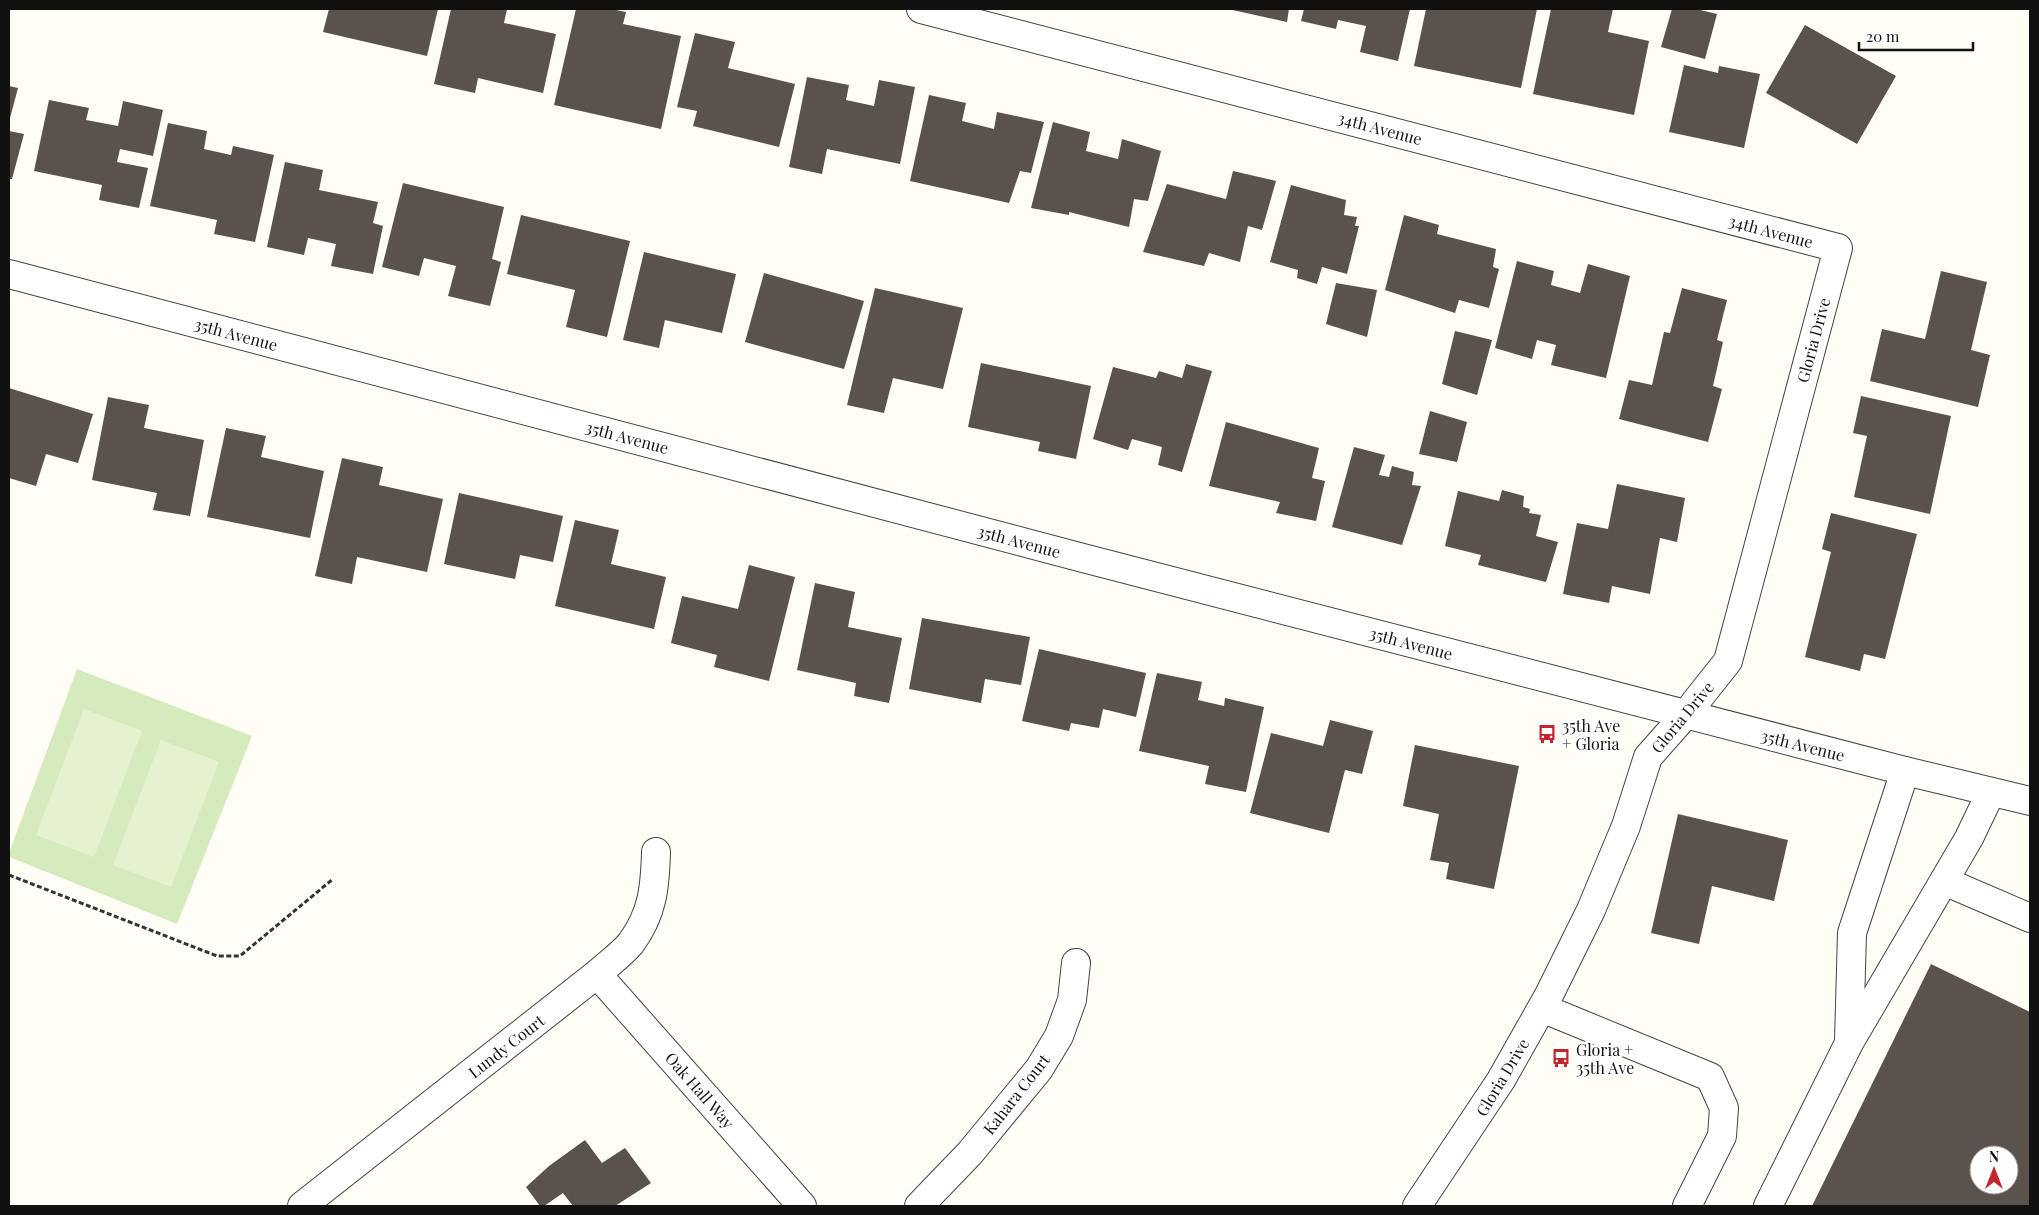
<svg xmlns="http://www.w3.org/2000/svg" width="2039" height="1215" viewBox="0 0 2039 1215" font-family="'Playfair Display',serif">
  <rect width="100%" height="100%" fill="#fffdf5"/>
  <polygon fill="#d5ebbd" points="77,669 252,736 177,924 9,857 9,853"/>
  <g fill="#e6f2cf">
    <polygon points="84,709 142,731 94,857 36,835"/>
    <polygon points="161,740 219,762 171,887 113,865"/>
  </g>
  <g fill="#5a524d" fill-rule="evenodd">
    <polygon points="329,9 438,9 427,56 323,32"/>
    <polygon points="451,9 507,9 504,23 556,34 543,93 478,78 475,93 434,84"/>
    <polygon points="576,9 611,9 626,12 623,24 681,36 661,129 554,105"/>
    <polygon points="1228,9 1289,9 1287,22"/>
    <polygon points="1304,9 1410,9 1398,61 1360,52 1366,26 1338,20 1336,29 1301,21"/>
    <polygon points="1426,9 1537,9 1521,88 1414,66"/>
    <polygon points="1551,9 1613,9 1608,32 1649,41 1634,115 1533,94"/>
    <polygon points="1672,9 1696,9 1717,14 1705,59 1661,47"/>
    <polygon points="1805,25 1896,76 1857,144 1766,93"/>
    <polygon points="695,33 735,42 728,68 795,84 779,147 693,126 697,111 677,107"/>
    <polygon points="1684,65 1718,73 1719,66 1760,74 1744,148 1669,132"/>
    <polygon points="807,77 849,85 846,100 874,106 879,80 915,87 900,164 827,149 822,174 789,167"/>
    <polygon points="9,86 18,88 9,122"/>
    <polygon points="929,95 966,103 962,121 994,129 997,112 1044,122 1031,173 1020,171 1009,203 910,181"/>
    <polygon points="49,100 89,108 86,120 118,126 123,101 163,110 153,156 120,149 117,162 148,168 139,208 99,200 102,185 34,171"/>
    <polygon points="1053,122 1090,132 1086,151 1118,159 1122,139 1161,151 1148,201 1134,199 1129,227 1069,212 1069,215 1031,208"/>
    <polygon points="168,123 207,131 204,149 231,155 233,146 274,155 255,242 214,234 217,220 150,206"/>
    <polygon points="9,131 24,134 12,179 9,179"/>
    <polygon points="285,162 323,170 319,190 378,202 373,223 383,226 373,274 331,266 336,244 308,238 304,255 267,247"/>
    <polygon points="1233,171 1276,181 1262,230 1248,226 1240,262 1209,253 1204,266 1143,252 1167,184 1226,199"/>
    <polygon points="403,183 504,207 492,259 501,262 490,306 448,296 456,266 424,258 419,276 382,267"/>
    <polygon points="1291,185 1346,200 1344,215 1357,217 1355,226 1359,226 1347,274 1322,267 1317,284 1297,278 1298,270 1270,262"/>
    <polygon points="521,215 630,241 607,337 566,327 575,290 507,274"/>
    <polygon points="1404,215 1439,225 1437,234 1496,249 1493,267 1499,269 1489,308 1459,300 1455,313 1385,290"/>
    <polygon points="644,252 736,274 722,333 665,320 659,348 623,340"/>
    <polygon points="1517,261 1554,271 1551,285 1580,293 1588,264 1630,276 1606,378 1551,365 1556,345 1537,340 1532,359 1495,348"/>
    <polygon points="1941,271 1987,282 1971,350 1990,355 1978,407 1870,381 1882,329 1925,339"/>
    <polygon points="764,273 864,301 844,369 745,342"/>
    <polygon points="1336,283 1377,290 1367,337 1326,324"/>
    <polygon points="875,288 963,308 943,389 893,378 884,413 847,405"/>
    <polygon points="1682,288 1727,300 1717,340 1723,342 1713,386 1722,389 1708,442 1619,419 1629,380 1652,385 1664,332 1670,333"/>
    <polygon points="1455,331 1492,340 1477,395 1442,384"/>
    <polygon points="981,363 1091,386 1076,459 1038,451 1040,442 968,427"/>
    <polygon points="1186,364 1212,371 1182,472 1158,465 1162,447 1132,439 1128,450 1093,439 1113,367 1156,378 1159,371 1182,378"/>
    <polygon points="9,388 93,414 78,463 46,454 36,486 9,478"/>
    <polygon points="1861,396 1951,416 1930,514 1854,497 1867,436 1853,433"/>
    <polygon points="108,397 149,405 144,428 204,440 190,516 153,510 157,493 92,480"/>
    <polygon points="1430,411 1467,422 1457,462 1419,454"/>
    <polygon points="1226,422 1319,448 1312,478 1325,481 1316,521 1276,513 1280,502 1209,486"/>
    <polygon points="226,428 266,436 261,457 324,471 310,538 207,517"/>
    <polygon points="1354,447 1385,455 1379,475 1389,477 1392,466 1414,472 1412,485 1421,486 1402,545 1332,527"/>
    <polygon points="342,458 383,467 379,485 443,499 427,572 357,557 352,584 315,576"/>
    <polygon points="1617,484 1685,498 1677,542 1660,538 1650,594 1612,586 1609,603 1563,594 1577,523 1608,529"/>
    <polygon points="1502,490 1524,496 1523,507 1530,509 1529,513 1541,515 1536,536 1558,542 1546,582 1478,565 1481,555 1445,546 1458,491 1499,501"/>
    <polygon points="459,493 563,516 553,562 520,555 515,579 444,564"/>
    <polygon points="1831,513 1917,534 1885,659 1864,654 1860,671 1805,657 1831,552 1822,549"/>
    <polygon points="575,520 619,530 611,564 666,577 654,629 555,606"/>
    <polygon points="749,565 795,577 769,681 714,667 717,655 671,643 682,596 738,609"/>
    <polygon points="815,583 855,592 848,627 902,638 889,703 854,696 856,683 797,670"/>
    <polygon points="922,618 1030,637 1021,685 985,679 981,703 909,689"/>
    <polygon points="1039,649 1146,673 1136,717 1103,709 1099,728 1071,723 1069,731 1022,721"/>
    <polygon points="1157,673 1202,682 1198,700 1224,706 1225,698 1264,707 1246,792 1205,784 1209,766 1139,751"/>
    <polygon points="1330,720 1373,731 1362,774 1345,770 1329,833 1250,813 1271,733 1323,746"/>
    <polygon points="1415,745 1519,766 1494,889 1446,879 1449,863 1430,860 1439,814 1403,806"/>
    <polygon points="1678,814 1788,840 1774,901 1712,886 1699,944 1651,933"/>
    <path d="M1931 964 2030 1012V1206H1812ZM1979 1155H2009V1185H1979Z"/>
    <polygon points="585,1140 602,1163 625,1148 651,1183 615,1206 573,1206 563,1193 544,1206 540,1206 526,1187 549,1166"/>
  </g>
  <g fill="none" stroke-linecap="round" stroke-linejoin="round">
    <g stroke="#444" stroke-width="30">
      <g id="minor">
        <polyline points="921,9 1838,248 1728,661 1686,714 1648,757 1626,826 1591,910 1549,995 1501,1080 1417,1206"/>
        <polyline points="9,274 1083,558 1905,771 2030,801"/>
        <polyline points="1944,881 2030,918"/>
        <polyline points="597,974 802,1206"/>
        <polyline points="1542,1008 1710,1077 1724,1108 1722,1136 1687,1206"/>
        <polyline points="1849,1041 1852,933 1905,771"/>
        <path d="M302 1206 597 974C608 964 622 954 631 943 653 913 655 887 656 852"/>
        <polyline points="919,1206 970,1153 1039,1069 1059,1036 1072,1000 1076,963"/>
        <polyline points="1768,1206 1849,1043 1969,838 1991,792"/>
      </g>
    </g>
    <polyline stroke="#333" stroke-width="3" stroke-dasharray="5 2.5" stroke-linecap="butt" points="9,875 217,956 240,956 333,879"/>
    <use href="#minor" stroke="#fff" stroke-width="28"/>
  </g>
  <defs>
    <g id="bus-bare" transform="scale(1.5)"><path d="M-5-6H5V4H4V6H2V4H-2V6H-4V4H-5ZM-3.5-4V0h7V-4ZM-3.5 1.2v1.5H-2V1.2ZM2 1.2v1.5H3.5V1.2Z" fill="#c4262e" stroke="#fff" stroke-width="2.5" paint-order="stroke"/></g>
  </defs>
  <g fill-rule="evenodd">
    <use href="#bus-bare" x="1547" y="734"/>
    <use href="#bus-bare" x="1561" y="1058"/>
  </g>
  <g text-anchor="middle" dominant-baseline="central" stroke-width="5" stroke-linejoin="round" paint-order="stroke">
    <g font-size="16" fill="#111" stroke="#fff">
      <text transform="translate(1380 128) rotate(15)">34th Avenue</text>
      <text transform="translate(1771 231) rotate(15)">34th Avenue</text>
      <text transform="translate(236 334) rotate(15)">35th Avenue</text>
      <text transform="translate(1813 340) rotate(-75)">Gloria Drive</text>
      <text transform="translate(627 437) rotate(15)">35th Avenue</text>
      <text transform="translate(1019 541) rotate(15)">35th Avenue</text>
      <text transform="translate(1411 643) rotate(15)">35th Avenue</text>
      <text transform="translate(1682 717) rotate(-50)">Gloria Drive</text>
      <text transform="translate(1803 745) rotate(14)">35th Avenue</text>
      <text transform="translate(506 1046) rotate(-38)">Lundy Court</text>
      <text transform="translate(1502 1077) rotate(-59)">Gloria Drive</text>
      <text transform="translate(700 1090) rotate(49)">Oak Hall Way</text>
      <text transform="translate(1016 1094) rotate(-52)">Kahara Court</text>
    </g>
    <g font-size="16" fill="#111" stroke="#fff" text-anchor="start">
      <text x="1562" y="725">35th Ave<tspan x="1562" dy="18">+ Gloria</tspan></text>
      <text x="1576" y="1049">Gloria +<tspan x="1576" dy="18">35th Ave</tspan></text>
    </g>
  </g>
  <rect width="2039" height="1215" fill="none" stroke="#111111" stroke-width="20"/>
  <g transform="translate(1994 1170)"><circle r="24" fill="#ffffff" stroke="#a0a0a0"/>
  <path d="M0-4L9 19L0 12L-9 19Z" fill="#c4262e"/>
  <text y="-8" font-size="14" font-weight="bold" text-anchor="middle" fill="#111111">N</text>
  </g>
  <path d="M1859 42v8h114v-8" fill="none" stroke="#111111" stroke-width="2.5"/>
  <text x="1866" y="42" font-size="15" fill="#111111" stroke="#ffffff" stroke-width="4" paint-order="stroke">20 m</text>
</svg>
